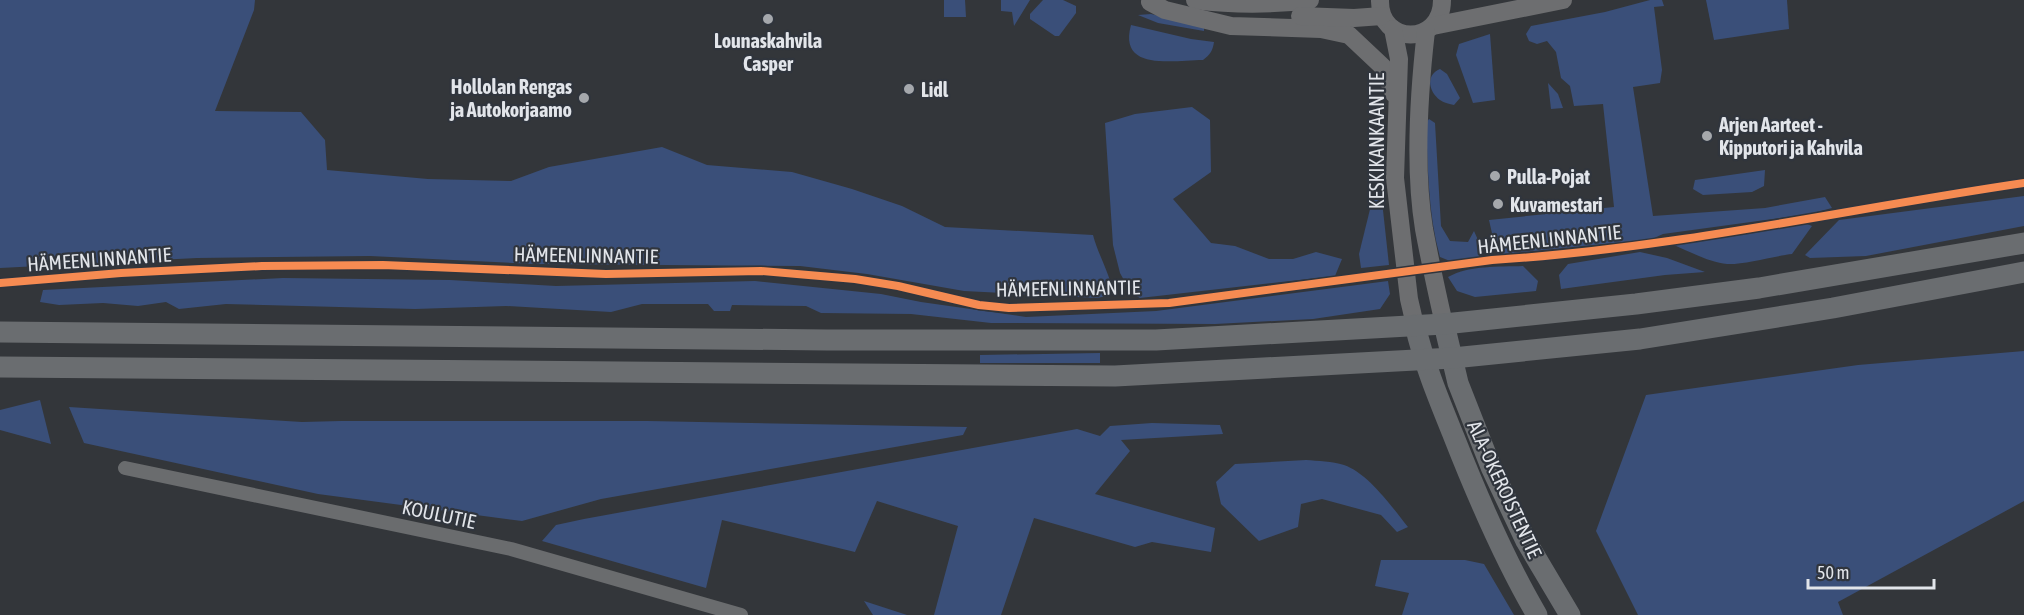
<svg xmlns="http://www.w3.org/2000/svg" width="2024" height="615" viewBox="0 0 2024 615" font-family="'Asap Condensed',sans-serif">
  <rect width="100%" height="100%" fill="#33363a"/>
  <g fill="#3a4f79">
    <path d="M0 0H255L254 10 215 111 301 112 325 140 327 170 428 179 511 181 549 167 662 147 707 165 792 172 852 189 902 206 945 227 1093 235C1098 254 1108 270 1112 288L1107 296 1097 298 964 291 867 274 800 266 534 264 370 256 197 258 0 268Z"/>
    <polygon points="944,0 965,0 966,17 944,17"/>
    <polygon points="1001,0 1030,0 1014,26 1012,12 1001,11"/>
    <polygon points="1043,0 1063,0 1076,6 1076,13 1059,36 1055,36 1030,19 1030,14"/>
    <polygon points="1650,0 1662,0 1664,6 1654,7 1662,70 1660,83 1633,87 1653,216 1765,208 1825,197 1832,208 1809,214 1663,234 1652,239 1504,254 1496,251 1489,220 1614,207 1603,104 1574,106 1570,86 1561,78 1556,52 1547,41 1537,44 1529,41 1526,34 1531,26 1605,12"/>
    <polygon points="1706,0 1787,0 1789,29 1714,40"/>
    <polygon points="1151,14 1204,27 1204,31 1158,23 1138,15"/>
    <path d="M1131 25 1191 39 1214 42C1213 50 1210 55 1203 60 1174 60 1118 72 1131 25Z"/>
    <polygon points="1490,34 1495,100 1473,103 1456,55 1459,44"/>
    <path d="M1440 69 1447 74 1460 98 1454 105C1450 104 1444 103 1440 100 1429 92 1425 75 1440 69Z"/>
    <polygon points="1548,83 1558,94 1563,108 1551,109"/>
    <polygon points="1192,107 1210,120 1211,172 1173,199 1211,243 1235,246 1269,259 1293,259 1316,252 1342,259 1335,276 1140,298 1131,293 1120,273 1113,245 1105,123 1135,114"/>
    <path d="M1429 119 1435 123 1441 226 1450 241 1468 242 1474 231 1482 249 1479 257 1450 261 1440 257C1428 214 1428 168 1426 123Z"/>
    <polygon points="1765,170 1764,186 1752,192 1703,195 1693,189 1695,180"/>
    <polygon points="1381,192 1389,265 1361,268 1359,254 1374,193"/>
    <polygon points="2024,196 2024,226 1866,256 1810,258 1805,255 1839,220"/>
    <path d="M1807 224 1812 226 1792 254C1775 256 1742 265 1727 264 1711 263 1688 251 1674 245Z"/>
    <polygon points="1640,252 1667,258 1705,272 1665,275 1561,289 1559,275 1568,264"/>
    <path d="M1523 266 1538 281 1536 291 1475 297 1457 291 1448 277C1470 265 1499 267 1523 266Z"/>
    <polygon points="283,278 450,280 556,286 755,281 881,294 921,302 1026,317 1156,311 1388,281 1390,294 1380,309 1313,319 1215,324 991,323 911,314 821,313 806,306 732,305 730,311 714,311 708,304 642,304 611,312 506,306 415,309 226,304 179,309 166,302 138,306 103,303 59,305 40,302 43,290"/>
    <polygon points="2024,351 2024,501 1838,602 1843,615 1638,615 1596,531 1646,395 1858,365"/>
    <polygon points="1100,353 1100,363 980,363 980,355"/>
    <polygon points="40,400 51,444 0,430 0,410"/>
    <polygon points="69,407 302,422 341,421 648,421 967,427 963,435 601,499 522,521 318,494 84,443"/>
    <polygon points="1152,423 1220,425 1223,434 1121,440 1130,451 1095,494 1215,528 1211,552 1152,542 1135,547 1034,518 1001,615 934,615 958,526 877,501 855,552 722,520 706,588 542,541 556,525 584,519 1077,429 1100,436 1110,426"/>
    <path d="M1306 460C1318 461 1332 461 1344 465 1368 473 1392 507 1408 527L1397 532 1381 515 1322 499 1301 504 1298 527 1259 541 1221 504 1216 482 1235 464Z"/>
    <polygon points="1381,560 1465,560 1484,564 1514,615 1402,615 1409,593 1375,586"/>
    <polygon points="864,601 907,615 873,615"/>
  </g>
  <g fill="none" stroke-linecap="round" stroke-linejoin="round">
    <polyline stroke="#6a6c6e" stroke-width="14" points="125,468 511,549 741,615"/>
    <g stroke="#6d6e70" stroke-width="18">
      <path d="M1195 0C1234 5 1271 5 1310 0"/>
      <path d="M1380 0C1379 46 1442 46 1442 0"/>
      <polyline points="1150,2 1165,10 1231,26 1321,29 1349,35 1383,67 1394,94"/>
      <polyline points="1300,16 1354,18 1382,16"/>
      <polyline points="1433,26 1563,0"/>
      <polyline points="1393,29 1399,59 1395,178 1409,299 1415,325"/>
      <path d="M1426 31C1419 92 1414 168 1424 229 1430 261 1437 293 1444 324"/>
    </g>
    <g stroke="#6a6d70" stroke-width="21">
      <polyline points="1444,324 1458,383 1491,467 1526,541 1570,615"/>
      <path d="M1415 325C1424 364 1439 400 1454 437 1478 498 1504 559 1537 615"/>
      <polyline points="0,332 827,340 1156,340 1444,324 1636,304 1759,288 2024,243"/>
      <polyline points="0,367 1115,376 1453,358 1640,339 1833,308 2024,272"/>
    </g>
    <g stroke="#30353d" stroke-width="11">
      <path id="cycleway" d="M0 283 121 273 262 266 383 265 606 274 761 271 855 279 898 286 979 305 1009 308 1169 303 1492 260C1671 249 1847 209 2024 183"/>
    </g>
    <use href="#cycleway" stroke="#f68b52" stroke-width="8"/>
  </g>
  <g fill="#a5a8ac" stroke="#30353d" stroke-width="2">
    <circle cx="768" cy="19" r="6"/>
    <circle cx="909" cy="89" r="6"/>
    <circle cx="584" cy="98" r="6"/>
    <circle cx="1707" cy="136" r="6"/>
    <circle cx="1495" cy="176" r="6"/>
    <circle cx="1498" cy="204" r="6"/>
  </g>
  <g text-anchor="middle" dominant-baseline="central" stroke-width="4.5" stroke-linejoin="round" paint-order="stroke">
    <g font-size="20" font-weight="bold" fill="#e2e5ea" stroke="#30353d" text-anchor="start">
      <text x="768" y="40" text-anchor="middle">Lounaskahvila<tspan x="768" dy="23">Casper</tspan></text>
      <text x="572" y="86" text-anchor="end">Hollolan Rengas<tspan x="572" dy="23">ja Autokorjaamo</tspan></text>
      <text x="921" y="89">Lidl</text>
      <text x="1719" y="124">Arjen Aarteet -<tspan x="1719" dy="23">Kipputori ja Kahvila</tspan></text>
      <text x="1507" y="176">Pulla-Pojat</text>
      <text x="1510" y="204">Kuvamestari</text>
    </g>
    <g font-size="20" fill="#e2e5ea" stroke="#30353d">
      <text transform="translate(1376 141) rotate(-90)">KESKIKANKAANTIE</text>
      <text transform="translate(1549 239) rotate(-6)">HÄMEENLINNANTIE</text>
      <text transform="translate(586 255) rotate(1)">HÄMEENLINNANTIE</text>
      <text transform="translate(99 259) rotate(-4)">HÄMEENLINNANTIE</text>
      <text transform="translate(1068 288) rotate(-1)">HÄMEENLINNANTIE</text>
      <text transform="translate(1505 489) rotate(65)">ALA-OKEROISTENTIE</text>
      <text transform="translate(439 514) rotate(12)">KOULUTIE</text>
    </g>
  </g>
  <path d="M1808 579v9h126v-9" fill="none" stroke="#e2e5ea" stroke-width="3"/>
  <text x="1817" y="579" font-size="18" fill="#e2e5ea" stroke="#30353d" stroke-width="4.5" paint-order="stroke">50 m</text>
</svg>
